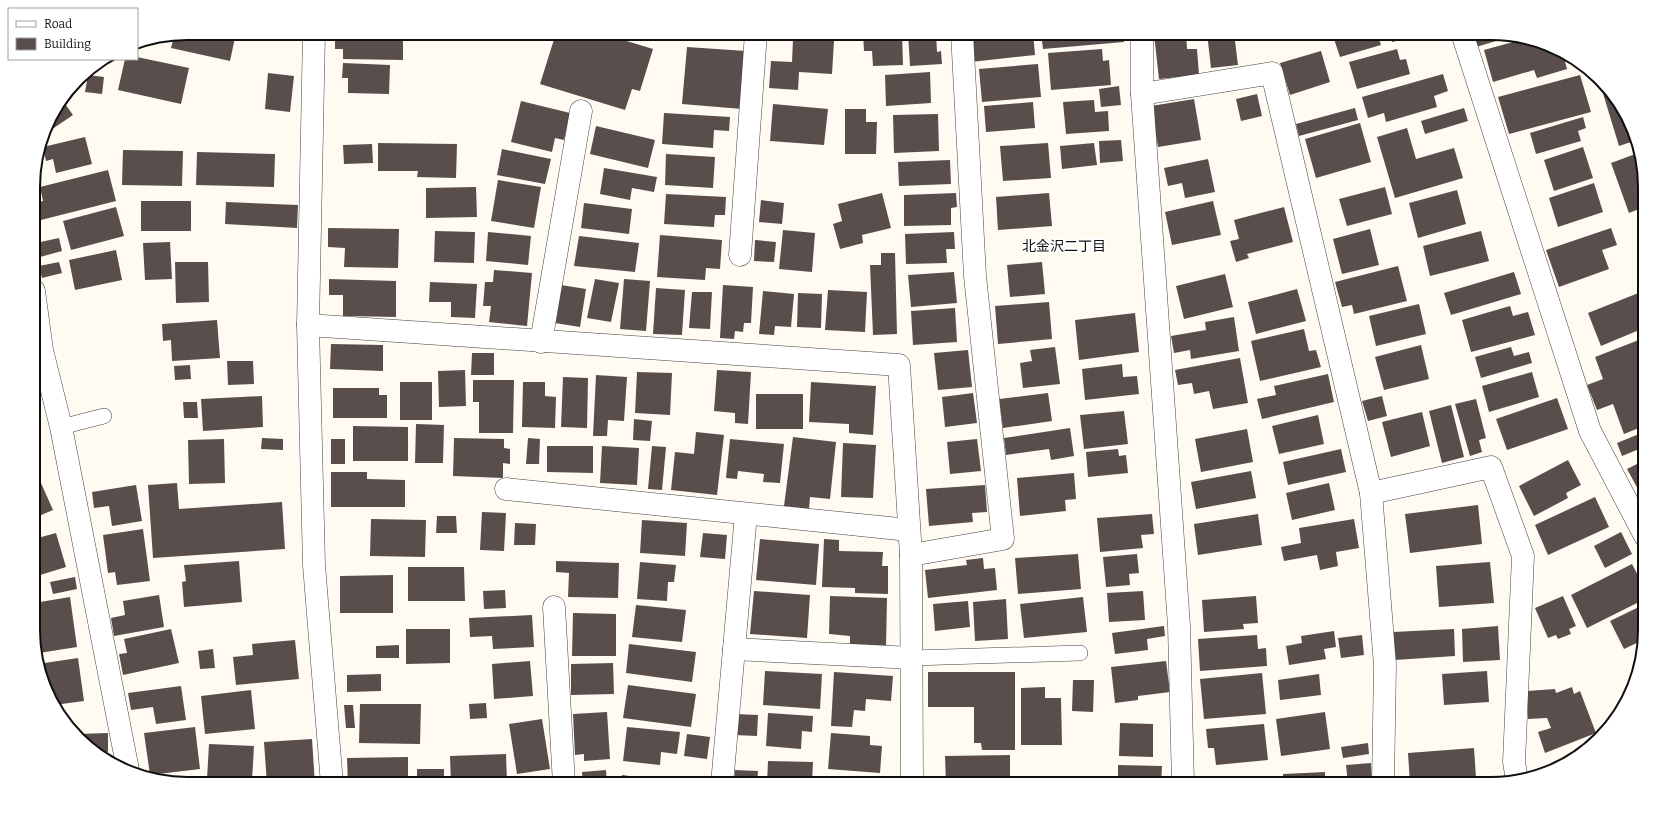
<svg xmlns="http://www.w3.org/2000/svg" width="1678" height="817" viewBox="0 0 1678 817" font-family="Bitter,'Noto Sans JP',serif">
  <rect width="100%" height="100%" fill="#fffbf2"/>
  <g fill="#594e4b">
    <polygon points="187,33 236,33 230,61 171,48 174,36"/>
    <polygon points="556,33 600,33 608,35 609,33 622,33 620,39 653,49 640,91 632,89 625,110 540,84"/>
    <polygon points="863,33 902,33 903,65 873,66 872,51 864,51"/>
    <polygon points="908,33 936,33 937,52 941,51 942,64 910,66"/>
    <polygon points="968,33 1033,33 1035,55 971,62"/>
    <polygon points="1041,33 1124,33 1124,42 1043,49"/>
    <polygon points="1170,33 1186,33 1187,49 1197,49 1199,75 1159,79 1154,34"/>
    <polygon points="1207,33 1234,33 1238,65 1211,68"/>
    <polygon points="1332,33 1377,33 1381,45 1340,57"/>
    <polygon points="1389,33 1425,33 1425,34 1392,42"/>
    <polygon points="1472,33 1494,34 1496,41 1476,47"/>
    <polygon points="335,36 403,37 403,60 343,59 343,49 335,49"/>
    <polygon points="793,39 834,41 832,74 799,72 798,90 769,88 771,61 792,62"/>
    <polygon points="1520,40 1559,49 1570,56 1564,58 1567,69 1537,78 1534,70 1493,82 1484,50"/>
    <polygon points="687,47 746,51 742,109 682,104"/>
    <polygon points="1102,49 1103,61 1109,60 1111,85 1051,90 1048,53"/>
    <polygon points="1397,49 1400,60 1406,59 1410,74 1357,89 1349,62"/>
    <polygon points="1321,51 1330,82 1290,95 1280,63"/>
    <polygon points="137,57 189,68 181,104 118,90 125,59 137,59"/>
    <polygon points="343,63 390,65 389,94 348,93 348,78 342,78"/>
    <polygon points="1038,64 1041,97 982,102 979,69"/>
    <polygon points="930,72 931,103 886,106 885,75"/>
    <polygon points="268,73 294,76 290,112 265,109"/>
    <polygon points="1443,74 1448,91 1434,96 1437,107 1386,122 1384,113 1368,118 1362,97"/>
    <polygon points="88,75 104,77 102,94 85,92"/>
    <polygon points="1580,75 1591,112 1509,134 1498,97"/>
    <polygon points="1598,77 1619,101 1634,141 1619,146"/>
    <polygon points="1119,86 1121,105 1101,107 1099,89"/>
    <polygon points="1257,94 1262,116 1241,121 1236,99"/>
    <polygon points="1194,99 1201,140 1158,147 1151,106"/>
    <polygon points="1094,100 1095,112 1108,111 1109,131 1066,134 1063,102"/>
    <polygon points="63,101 73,115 45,134 49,119"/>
    <polygon points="521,101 570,113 564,140 555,138 552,152 511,142"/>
    <polygon points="1033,102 1035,128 986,132 984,106"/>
    <polygon points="773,104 828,109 824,145 770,141"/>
    <polygon points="1355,108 1358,120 1299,136 1296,124"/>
    <polygon points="1464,108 1468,121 1425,134 1421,121"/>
    <polygon points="845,109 866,109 866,122 877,122 876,154 845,154"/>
    <polygon points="664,113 730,117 729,131 714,130 713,148 662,144"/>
    <polygon points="938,114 939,151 894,153 893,115"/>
    <polygon points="1583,117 1586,128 1578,131 1581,141 1536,154 1530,133"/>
    <polygon points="1360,123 1371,162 1316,178 1305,139"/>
    <polygon points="596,126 655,140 648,168 590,154"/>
    <polygon points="1407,128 1416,159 1454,148 1463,178 1395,198 1377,137"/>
    <polygon points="85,137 92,164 56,173 53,159 46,161 43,147"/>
    <polygon points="1121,140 1123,161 1100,163 1099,141"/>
    <polygon points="378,143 457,144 456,178 417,177 418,171 378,171"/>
    <polygon points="1048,143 1051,178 1003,181 1000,146"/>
    <polygon points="1094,143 1097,165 1062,169 1060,146"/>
    <polygon points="372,144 373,163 344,164 343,145"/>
    <polygon points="1583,147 1593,178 1554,191 1544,160"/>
    <polygon points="502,149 551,159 545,184 497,175"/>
    <polygon points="123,150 183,151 182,186 122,185"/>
    <polygon points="197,152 275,154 274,187 196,185"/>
    <polygon points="1638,153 1644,167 1644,207 1629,213 1611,163"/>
    <polygon points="666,154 715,157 713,188 665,185"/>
    <polygon points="1208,159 1215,192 1185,198 1182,183 1168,186 1164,168"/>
    <polygon points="950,160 951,184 899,186 898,162"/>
    <polygon points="604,168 657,177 654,192 632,188 630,200 600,194"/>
    <polygon points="108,170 116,201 37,221 33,203 43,201 40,187"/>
    <polygon points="498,180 541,187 534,228 491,221"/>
    <polygon points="1594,183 1603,212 1558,227 1549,198"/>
    <polygon points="476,187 477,217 426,218 426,188"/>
    <polygon points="1385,187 1392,214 1347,226 1339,199"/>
    <polygon points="1457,190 1466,224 1418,238 1409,203"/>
    <polygon points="882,193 891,228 862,235 863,243 840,249 833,224 842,221 838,204"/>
    <polygon points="956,193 957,207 951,208 951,225 904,226 904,195"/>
    <polygon points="1049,193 1052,226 998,230 996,197"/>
    <polygon points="666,194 726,197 725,215 715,215 714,227 664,224"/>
    <polygon points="761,200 784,203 782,224 759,222"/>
    <rect x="141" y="201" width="50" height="30"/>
    <polygon points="1213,201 1221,235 1172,245 1165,212"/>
    <polygon points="226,202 298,205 297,228 225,224"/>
    <polygon points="584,203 632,209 629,234 581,228"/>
    <polygon points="116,207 124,236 71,250 63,221"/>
    <polygon points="1284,207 1293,242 1247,254 1249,258 1236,262 1230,241 1239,239 1234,220"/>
    <polygon points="328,228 399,229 398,268 344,267 345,248 328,247"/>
    <polygon points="1611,228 1617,245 1602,250 1609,269 1559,287 1546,250"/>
    <polygon points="1370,229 1379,265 1342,274 1333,239"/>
    <polygon points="783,230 815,233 812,272 779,269"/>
    <polygon points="435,231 475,232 474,263 434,262"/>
    <polygon points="1481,231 1489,261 1430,276 1423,246"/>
    <polygon points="488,232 531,236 528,265 486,261"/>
    <polygon points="954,232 955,249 946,249 947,263 906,264 905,234"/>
    <polygon points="660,235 722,240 720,269 706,268 705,280 657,277"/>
    <polygon points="579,236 639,243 635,272 574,266"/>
    <polygon points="59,238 62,251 40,257 36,243"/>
    <polygon points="755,240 776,242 774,262 754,261"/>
    <polygon points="170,242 172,279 145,280 143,243"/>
    <polygon points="116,250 122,280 75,290 69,260"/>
    <polygon points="881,253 895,253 897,334 873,335 870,265 881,265"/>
    <polygon points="59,262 62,273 42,278 39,266"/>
    <polygon points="175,262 208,262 209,302 176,303"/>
    <polygon points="1042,262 1045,294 1010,297 1007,265"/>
    <polygon points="1398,266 1407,301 1354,314 1352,305 1342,307 1335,282"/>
    <polygon points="494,270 532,273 527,326 489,322 491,306 483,306 485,282 493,282"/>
    <polygon points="954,272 957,303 911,307 908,275"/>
    <polygon points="1514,272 1521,294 1451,315 1444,293"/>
    <polygon points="1225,274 1233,307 1184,319 1176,286"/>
    <polygon points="329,279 396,281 396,317 343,316 343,295 329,295"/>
    <polygon points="595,279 619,283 611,322 587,318"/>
    <polygon points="624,279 650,281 646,331 620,329"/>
    <polygon points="430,282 477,284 475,318 451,317 451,302 429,302"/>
    <polygon points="561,285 586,289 580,327 555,323"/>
    <polygon points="723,285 753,287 751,323 744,323 743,332 735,331 734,339 720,338"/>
    <polygon points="656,288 685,290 682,335 653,334"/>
    <polygon points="1297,289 1306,321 1256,334 1248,302"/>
    <polygon points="828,290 867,292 865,332 825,330"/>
    <polygon points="763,291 794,294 791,327 775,326 774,335 759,334"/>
    <polygon points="692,292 712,292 710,329 689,328"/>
    <polygon points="1641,292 1644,300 1644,328 1601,346 1588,313"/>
    <polygon points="798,293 822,294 821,328 797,327"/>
    <polygon points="1049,302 1052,339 998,344 995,306"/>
    <polygon points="1419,304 1426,334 1376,346 1369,316"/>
    <polygon points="1510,306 1513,316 1528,312 1535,335 1471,352 1462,320"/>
    <polygon points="955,308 957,342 913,345 911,311"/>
    <polygon points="1135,313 1139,352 1079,360 1075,320"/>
    <polygon points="1234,317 1239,351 1191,359 1190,350 1174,353 1171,336 1206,330 1205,322"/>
    <polygon points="217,320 220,358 172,361 171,340 163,341 162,324"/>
    <polygon points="1304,329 1309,351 1316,350 1321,367 1260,381 1251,341"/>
    <polygon points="1644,338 1644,355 1643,356 1644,426 1624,434 1613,404 1597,410 1587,385 1603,379 1595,357"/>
    <polygon points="331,344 383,345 383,371 330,369"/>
    <polygon points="1421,345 1429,379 1384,390 1375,357"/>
    <polygon points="1055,347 1060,384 1023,388 1020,363 1032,361 1030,350"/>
    <polygon points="1511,347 1514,356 1529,352 1532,363 1481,378 1475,357"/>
    <polygon points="968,350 972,387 938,390 934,353"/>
    <polygon points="472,353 494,353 494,375 471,375"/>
    <polygon points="1240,358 1248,403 1213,409 1209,391 1194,394 1192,383 1178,385 1175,370"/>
    <polygon points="227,361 253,361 254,384 228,385"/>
    <polygon points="1122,364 1123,377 1137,376 1139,394 1085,400 1082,369"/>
    <polygon points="190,365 191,379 175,380 174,366"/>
    <polygon points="465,370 466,406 439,407 438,371"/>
    <polygon points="717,370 751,372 748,424 735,423 735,413 714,411"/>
    <polygon points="637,372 672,373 670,415 635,413"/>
    <polygon points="1532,372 1539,397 1489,412 1482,386"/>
    <polygon points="1328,374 1334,402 1262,419 1257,399 1276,395 1274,386"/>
    <polygon points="596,375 627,377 624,421 608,420 607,436 593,436"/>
    <polygon points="563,377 588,378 587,428 561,427"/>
    <polygon points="473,380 514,380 513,433 479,433 479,402 473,402"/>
    <rect x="400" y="382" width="32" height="38"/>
    <polygon points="523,382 545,382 545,396 556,397 555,428 522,427"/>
    <polygon points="811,382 876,386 873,435 849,433 849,424 809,422"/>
    <polygon points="333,388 379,388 379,395 387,395 387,418 333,418"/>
    <polygon points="973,393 977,423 945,427 942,397"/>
    <polygon points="1048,393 1052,421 1003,428 999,399"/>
    <rect x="756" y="394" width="47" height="35"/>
    <polygon points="262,396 263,427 203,431 201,399"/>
    <polygon points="1382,396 1387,416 1368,421 1362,401"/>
    <polygon points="1557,398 1568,429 1507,450 1496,419"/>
    <polygon points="1476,399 1486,438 1479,440 1482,452 1470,456 1455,404"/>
    <polygon points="183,402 197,402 198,418 184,418"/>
    <polygon points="1451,405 1464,457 1442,463 1429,411"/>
    <polygon points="1124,411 1128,444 1084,449 1080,415"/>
    <polygon points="1422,412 1430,446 1391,457 1382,422"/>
    <polygon points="1318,415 1324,444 1279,454 1272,426"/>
    <polygon points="634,419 652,421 650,441 633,440"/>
    <polygon points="416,424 444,425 443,463 415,463"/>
    <polygon points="353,426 408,427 408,461 353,461"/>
    <polygon points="1070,428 1074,456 1051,460 1049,449 1006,455 1004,438"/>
    <polygon points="1247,429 1253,462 1201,472 1195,439"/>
    <polygon points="696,432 724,435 717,495 671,490 675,452 694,454"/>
    <polygon points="1639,434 1644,447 1622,456 1617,443"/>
    <polygon points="793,437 836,442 830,499 810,497 809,509 784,506"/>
    <polygon points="262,438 283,439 283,450 261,449"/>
    <polygon points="454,438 504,439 504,448 510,449 510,464 503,463 503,478 453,476"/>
    <polygon points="528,438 540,439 539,464 526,464"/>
    <polygon points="224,439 225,483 189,484 188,440"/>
    <rect x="331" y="439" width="14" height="25"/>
    <polygon points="730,439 784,444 780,483 763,482 764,474 738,471 737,479 726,478"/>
    <polygon points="977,439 981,471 950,474 947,442"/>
    <polygon points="843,443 876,445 873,498 841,497"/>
    <polygon points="547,446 593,446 593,473 547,472"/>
    <polygon points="602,446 639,448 637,485 600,483"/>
    <polygon points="652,446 666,447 662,490 648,489"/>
    <polygon points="1118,449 1119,456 1126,455 1128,473 1088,477 1086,452"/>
    <polygon points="1341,449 1346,472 1288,485 1283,462"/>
    <polygon points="34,460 40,474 34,476"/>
    <polygon points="1568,460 1581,485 1566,493 1568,498 1534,516 1519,486"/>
    <polygon points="1645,460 1645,502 1627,469"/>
    <polygon points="1251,471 1256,498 1196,509 1191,482"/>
    <polygon points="331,472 367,472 367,479 405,480 405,507 331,507"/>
    <polygon points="1074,473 1076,499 1065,500 1066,511 1020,516 1017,478"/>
    <polygon points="41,483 53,510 34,518 34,486"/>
    <polygon points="177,483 179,509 282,502 285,549 153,558 148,485"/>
    <polygon points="1329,483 1335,510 1292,520 1286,493"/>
    <polygon points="136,485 142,521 112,526 109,506 94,508 92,492"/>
    <polygon points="985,485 987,512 972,513 973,522 929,526 926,489"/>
    <polygon points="1595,497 1609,527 1548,555 1535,525"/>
    <polygon points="1478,505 1482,544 1410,553 1405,514"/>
    <polygon points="482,512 506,513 504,551 480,550"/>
    <polygon points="1152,514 1154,534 1141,535 1143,548 1100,552 1097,518"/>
    <polygon points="1258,514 1262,545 1198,555 1194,524"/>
    <polygon points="437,516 456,516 457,533 436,533"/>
    <polygon points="371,519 426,520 425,557 370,556"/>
    <polygon points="1354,519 1359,548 1336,552 1338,566 1320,570 1317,555 1284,561 1281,547 1301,543 1299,528"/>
    <polygon points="642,520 687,523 685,556 640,553"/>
    <polygon points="515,523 536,524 535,545 514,545"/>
    <polygon points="143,529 150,581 117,585 115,572 108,573 103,535"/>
    <polygon points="1621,532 1632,554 1605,568 1594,546"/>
    <polygon points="56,533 66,567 34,577 34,539"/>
    <polygon points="703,533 727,535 725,559 700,557"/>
    <polygon points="760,539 819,544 816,585 756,580"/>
    <polygon points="824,539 839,540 839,551 883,552 882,566 888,566 888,594 855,593 855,588 822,587"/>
    <polygon points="1078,554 1081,589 1018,594 1015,558"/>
    <polygon points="1137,554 1139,573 1129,574 1130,585 1106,587 1103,557"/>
    <polygon points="983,558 984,569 995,568 997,590 928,598 925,570 967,565 966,560"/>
    <polygon points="239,561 242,602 184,607 182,582 186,581 184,565"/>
    <polygon points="556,561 619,563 618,598 568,597 569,573 556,572"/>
    <polygon points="640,562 676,565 674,582 668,582 667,601 637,599"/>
    <polygon points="1490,562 1494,603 1439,607 1436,566"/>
    <polygon points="1632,564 1645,589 1645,599 1587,628 1571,595"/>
    <polygon points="408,567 464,567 465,601 408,601"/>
    <polygon points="393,575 393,613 340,613 340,576"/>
    <polygon points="75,577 77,589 53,594 50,582"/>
    <polygon points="505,590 506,608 484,609 483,591"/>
    <polygon points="754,591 810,595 807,638 750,634"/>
    <polygon points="1143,591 1145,620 1109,622 1107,593"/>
    <polygon points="159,595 164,627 114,636 111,618 125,615 123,601"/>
    <polygon points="830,596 887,598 886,648 850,647 850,636 829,634"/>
    <polygon points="1256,596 1258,623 1243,624 1244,629 1204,632 1202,600"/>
    <polygon points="1563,596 1576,626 1569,629 1571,634 1558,639 1556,635 1548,638 1535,608"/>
    <polygon points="70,597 77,647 39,653 34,622 34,603"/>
    <polygon points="1083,597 1087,632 1024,638 1020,604"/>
    <polygon points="1006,599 1008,639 975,641 973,602"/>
    <polygon points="968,601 970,627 935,631 933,604"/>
    <polygon points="1645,604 1645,630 1643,640 1624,649 1610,621"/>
    <polygon points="636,605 686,610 682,642 632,637"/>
    <polygon points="573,613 616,614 616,656 572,656"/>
    <polygon points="532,615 534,647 493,649 492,636 470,637 469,618"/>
    <polygon points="1164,626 1165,636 1147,639 1148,650 1115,654 1112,633"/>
    <polygon points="1498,626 1500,660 1463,662 1462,629"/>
    <polygon points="171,629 179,663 123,675 119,654 127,653 124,639"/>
    <polygon points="406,629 450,629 450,663 406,664"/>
    <polygon points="1454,629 1455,656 1395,660 1393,632"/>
    <polygon points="1334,631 1336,647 1324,649 1326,659 1289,665 1286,646 1302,643 1301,636"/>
    <polygon points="1257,635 1258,649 1266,648 1267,666 1200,671 1198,639"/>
    <polygon points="1362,635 1364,655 1341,658 1338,638"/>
    <polygon points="295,640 299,679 236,685 233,657 253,655 252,644"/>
    <polygon points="629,644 696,652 692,682 626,673"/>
    <polygon points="399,645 399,658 376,658 376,646"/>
    <polygon points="213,649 215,668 200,669 198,651"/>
    <polygon points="78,658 84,701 54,705 45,688 38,664"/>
    <polygon points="530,661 533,696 494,699 492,664"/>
    <polygon points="1166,661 1170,692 1138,696 1138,700 1115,703 1111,667"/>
    <polygon points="613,663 614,694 571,695 571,664"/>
    <polygon points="765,671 822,674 820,709 763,705"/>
    <polygon points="1487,671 1489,702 1444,705 1442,674"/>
    <polygon points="834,672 893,676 891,701 866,699 865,711 854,710 852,727 831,726"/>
    <polygon points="928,672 1015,672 1015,750 982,750 981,743 974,743 974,707 928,707"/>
    <polygon points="1262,673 1266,714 1204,719 1200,679"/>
    <polygon points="381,674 381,691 347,692 347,675"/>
    <polygon points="1319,674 1321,695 1280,700 1278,680"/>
    <polygon points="1073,680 1094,680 1093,712 1072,711"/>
    <polygon points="628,685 696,694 691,727 623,718"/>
    <polygon points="181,686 186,720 156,724 153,707 131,710 128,693"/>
    <polygon points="1045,687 1045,698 1061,698 1062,745 1021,745 1021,688"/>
    <polygon points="1572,687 1574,694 1580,691 1596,733 1545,753 1538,732 1551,728 1547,718 1528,719 1527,691 1555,689 1556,693"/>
    <polygon points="251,690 255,729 205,734 201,696"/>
    <polygon points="486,703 487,718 470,719 469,704"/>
    <polygon points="360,704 421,704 420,744 359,743"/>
    <polygon points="344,705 353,705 355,728 346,728"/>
    <polygon points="607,712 610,759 584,761 584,754 575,755 573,714"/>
    <polygon points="1325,712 1330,749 1281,756 1276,719"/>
    <polygon points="768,713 813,716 812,732 802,731 801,749 766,746"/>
    <polygon points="735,714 758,715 757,736 734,735"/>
    <polygon points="542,719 550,769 517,774 509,724"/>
    <polygon points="1120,723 1153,724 1153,757 1119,756"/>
    <polygon points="1264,724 1268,760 1216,765 1214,748 1208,748 1206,729"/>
    <polygon points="195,727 200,769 150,775 144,733"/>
    <polygon points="627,727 680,732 677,754 661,752 660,765 623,761"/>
    <polygon points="108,733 108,752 104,753 104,755 78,734"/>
    <polygon points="831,733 870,736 870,745 882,746 880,773 828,769"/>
    <polygon points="687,734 710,737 707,759 684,756"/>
    <polygon points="312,739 315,784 267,784 264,742"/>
    <polygon points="1368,743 1369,754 1343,758 1341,747"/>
    <polygon points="209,744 254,746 252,781 207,779"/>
    <polygon points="1474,748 1476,778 1410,783 1408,753"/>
    <polygon points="506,754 507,784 451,784 450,756"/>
    <polygon points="1010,755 1010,784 946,784 945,756"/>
    <polygon points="408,757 408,784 348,784 347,758"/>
    <polygon points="1574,758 1575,759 1557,767 1556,764"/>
    <polygon points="768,761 813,762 812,784 767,784"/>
    <polygon points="1371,763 1372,784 1348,784 1346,765"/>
    <polygon points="1118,765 1162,766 1161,784 1118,784"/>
    <rect x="417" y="769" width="27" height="15"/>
    <polygon points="606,770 607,784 583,784 582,772"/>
    <polygon points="735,770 758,771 757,784 734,784"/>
    <polygon points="1325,772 1325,784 1283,784 1283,774"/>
    <polygon points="622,775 682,783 682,784 621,784"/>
    <polygon points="823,777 875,783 875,784 822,784"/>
  </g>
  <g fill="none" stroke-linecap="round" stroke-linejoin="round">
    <g stroke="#424242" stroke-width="16">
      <g id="service">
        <polyline points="61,427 104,416"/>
        <polyline points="912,658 1080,653"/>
      </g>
    </g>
    <g stroke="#424242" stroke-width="23">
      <g id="minor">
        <polyline points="314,33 308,325 314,565 332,784"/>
        <polyline points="1142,33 1142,94 1179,626 1183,784"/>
        <polyline points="1462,33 1590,431 1645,536"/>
        <polyline points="1142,94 1272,73 1371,493 1385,665 1383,784"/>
        <polyline points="740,255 756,33"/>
        <polyline points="34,291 42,350 61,427 128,770"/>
        <polyline points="308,325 899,365 911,555 912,784"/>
        <polyline points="541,342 581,111"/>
        <polyline points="506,489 909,530"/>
        <polyline points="1371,493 1491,467 1523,556 1514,762 1517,780"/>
        <polyline points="911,555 1003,539 975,276 962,33"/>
        <polyline points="554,607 564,784"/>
        <polyline points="734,649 912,658"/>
        <polyline points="722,784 746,514"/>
      </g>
    </g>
    <use href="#service" stroke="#fff" stroke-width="15"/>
    <use href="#minor" stroke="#fff" stroke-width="22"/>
  </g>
  <g text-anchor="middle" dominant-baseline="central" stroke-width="4" stroke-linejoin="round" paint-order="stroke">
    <g font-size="14" fill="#0f0f0f" stroke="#fff">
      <text x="1064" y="246">北金沢二丁目</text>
    </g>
  </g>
  <path d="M0 0H1678V817H0ZM187 40H1491A147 147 0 0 1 1638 187V630A147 147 0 0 1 1491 777H187A147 147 0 0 1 40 630V187A147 147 0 0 1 187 40Z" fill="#fff" fill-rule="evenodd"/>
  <path fill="none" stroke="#0f0f0f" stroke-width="2" d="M187 40H1491A147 147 0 0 1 1638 187V630A147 147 0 0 1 1491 777H187A147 147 0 0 1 40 630V187A147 147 0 0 1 187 40Z"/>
  <rect x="8" y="8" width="130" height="52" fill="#ffffff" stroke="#9f9f9f"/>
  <rect x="16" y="21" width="20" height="6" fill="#ffffff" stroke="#9f9f9f"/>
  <text x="44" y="28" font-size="12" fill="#0f0f0f">Road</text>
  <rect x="16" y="38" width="20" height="12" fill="#594e4b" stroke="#9f9f9f"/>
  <text x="44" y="48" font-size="12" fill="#0f0f0f">Building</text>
</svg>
